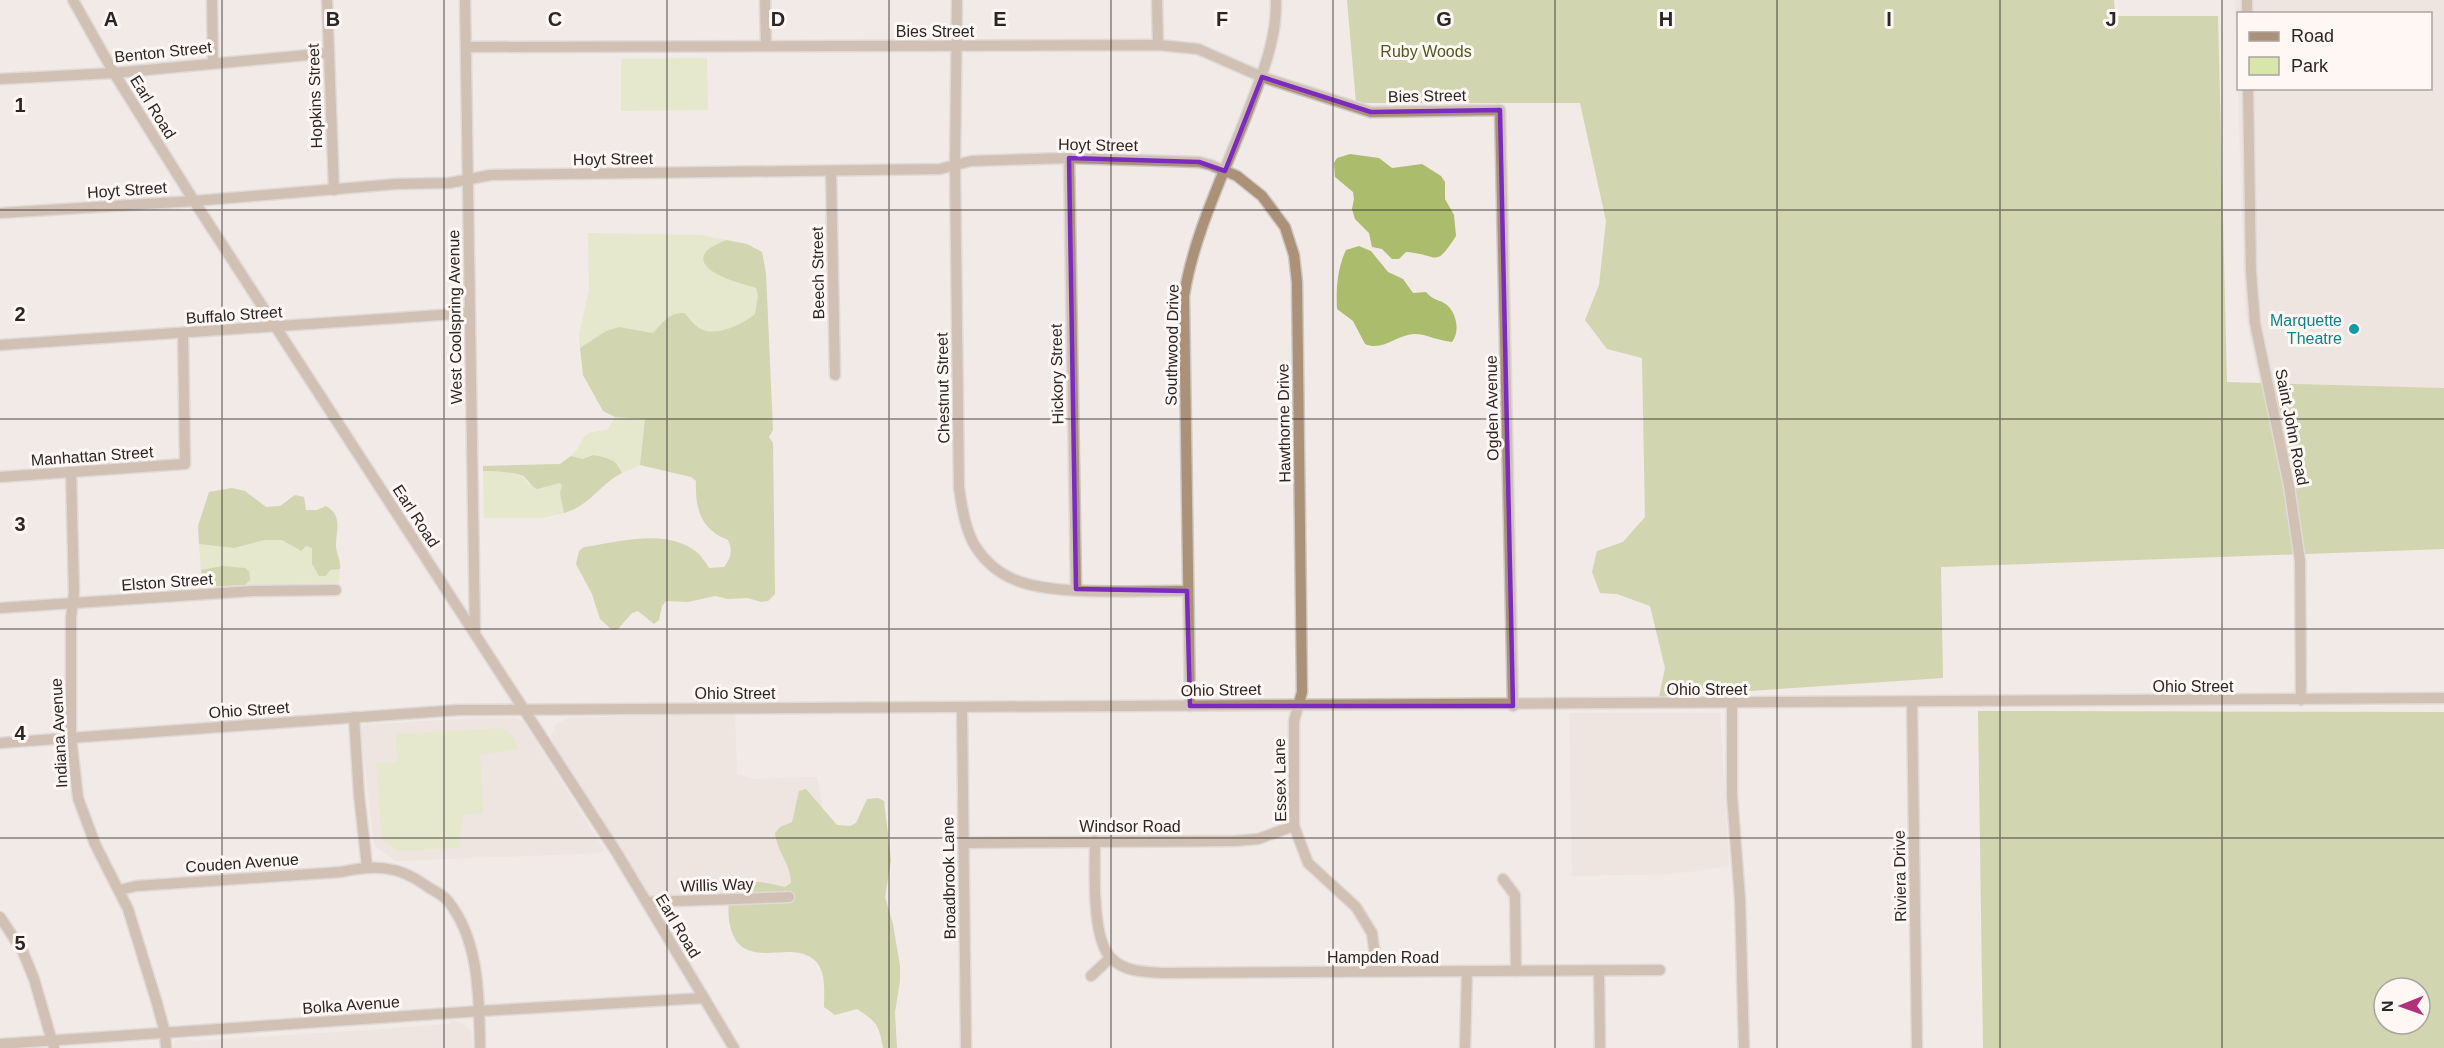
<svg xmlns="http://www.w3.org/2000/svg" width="2444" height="1048" viewBox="0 0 2444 1048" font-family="Arial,sans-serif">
  <rect width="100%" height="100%" fill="#f1eae7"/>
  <g fill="#ecded7" fill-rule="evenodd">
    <path d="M2235 0H2444V455L2274 454 2245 313ZM2238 14H2430V88H2238Z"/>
    <polygon points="735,713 737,774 753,779 817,777 839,893 652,899 553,745 552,734 557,723 569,718"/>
    <polygon points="1569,713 1720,713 1729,866 1675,874 1572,876"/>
    <polygon points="474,718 515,718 523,721 603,848 602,853 395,861 374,845 361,730 364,725"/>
    <polygon points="452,1020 464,1024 471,1032 473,1048 174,1048 175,1041 184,1039 193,1041 369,1030 450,1024"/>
  </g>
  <g fill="#d8e6ac">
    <polygon points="707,58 708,110 621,111 621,59"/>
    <path d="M588 233 701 235 726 240 709 249 717 274 756 288 758 295 755 315C743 324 722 334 706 331 697 329 690 320 685 313L666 318 653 333 619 327 606 331 580 348 579 335 589 290Z"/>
    <path d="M615 417 645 419 640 465 622 473 619 465 593 455 583 459 571 456C589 439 573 434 607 430Z"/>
    <path d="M483 471C499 471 521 470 529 485L560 483 563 486 560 493 564 513 543 518H484Z"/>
    <polygon points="264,540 282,540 298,550 306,546 313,548 312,564 330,570 340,569 339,583 245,585 250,580 222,566 201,570 199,544 234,548"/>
    <path d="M501 728C512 734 516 738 517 750L480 754 483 813 463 815 459 848 398 851 382 840 376 763 397 762 396 734Z"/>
  </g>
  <g fill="#acbc6d" fill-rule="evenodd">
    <polygon points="1347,0 2114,0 2115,16 2218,16 2227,382 2444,388 2444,549 1941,567 1943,678 1659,697 1665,668 1650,606 1617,594 1600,593 1592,572 1597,551 1623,542 1645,517 1642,358 1607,349 1585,320 1599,285 1606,221 1580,103 1356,103"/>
    <path d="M1350 154 1379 158 1392 168 1422 164 1441 176 1445 182V199L1454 215 1456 236C1434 270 1439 254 1406 252L1399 259H1392L1382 249 1372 247 1369 233 1355 219 1352 209 1354 199 1353 192 1335 177 1334 163 1337 158Z"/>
    <path d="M726 240 747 244 762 252 766 273 773 430 769 437 773 443 775 594 768 601 761 602 748 598 728 599 715 596 688 602 666 601 662 606 659 620 654 624 638 611 632 613 618 629 612 630 600 619 592 594 576 564 579 551 584 547C620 542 667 527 698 553 702 557 706 563 709 568L724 567C731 558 733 551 728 540 701 530 695 509 696 481L691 477 640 465 645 419 615 417 603 411 583 375 580 348 606 331 619 327 653 333C662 323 669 312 685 313 690 320 697 329 706 331 722 334 743 324 755 314L758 295 756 288C743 284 693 272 705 253 709 247 720 243 726 240Z"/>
    <path d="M1359 246 1371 251 1388 272 1403 279 1413 293 1426 292C1435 302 1440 299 1447 305 1457 314 1460 332 1452 342 1439 341 1426 334 1415 334 1397 334 1383 352 1365 344L1353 321 1337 309C1336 289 1337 269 1346 250Z"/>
    <path d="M593 455C607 458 617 459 622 473 600 484 590 506 564 513L560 493 562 486 560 483 537 489C530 485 528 480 523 476 516 472 492 471 483 471V466L560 464 571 456 583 459Z"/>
    <path d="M232 488 245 491 266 507 280 506 295 495 304 497 306 510H317L326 506C343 516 336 530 336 545 336 553 341 560 340 569L330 570 326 576H319L312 564V548L306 546 301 551 282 540H264L234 548 199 544 198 526 209 492Z"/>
    <polygon points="222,566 245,568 249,571 250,580 245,585 202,587 201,570"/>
    <path d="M1978 711 2444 712V1048H1983ZM2384 988H2420V1024H2384Z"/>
    <path d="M806 789 837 825 850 826 856 823 867 799 878 798 884 801 891 860 885 897 893 924 900 966V981L895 1012 897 1048H883C879 1025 877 1022 857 1009L835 1015 824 1007C824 991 827 970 813 959 792 943 762 962 741 946 726 935 723 892 740 885 755 878 771 884 785 887L791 883C791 864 777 852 775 833L780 827 792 822 799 791Z"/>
  </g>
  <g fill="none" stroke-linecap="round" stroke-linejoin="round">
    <g stroke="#cdc7c4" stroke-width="13">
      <g id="minor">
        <polyline points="73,0 114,73 194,201 617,853 734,1048"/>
        <polyline points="212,0 213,62"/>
        <polyline points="327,0 334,190"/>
        <polyline points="465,0 475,633"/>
        <polyline points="765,0 766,45"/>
        <path d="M957 0 955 166 959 488C962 507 965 529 975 546 984 560 997 572 1013 579 1052 597 1141 590 1187 591"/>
        <polyline points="1157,0 1158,45"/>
        <polyline points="2247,0 2247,14"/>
        <polyline points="466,47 1158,45 1198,49 1262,77 1371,112 1500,110 1513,706"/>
        <polyline points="0,79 114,73 329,53"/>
        <polyline points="2248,88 2251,272 2255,323 2289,486 2300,561 2301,700"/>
        <polyline points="1069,158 1076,589"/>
        <polyline points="831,171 835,375"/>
        <polyline points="0,213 194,201 396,184 449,183 491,175 940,169 971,161 1069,158 1199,162 1211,165 1237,176 1262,196 1285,227 1294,255 1297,282 1302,692 1294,721 1294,826 1308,863 1356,907 1372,933 1377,971"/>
        <polyline points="0,345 470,313"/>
        <polyline points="71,472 74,592 71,618 71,737 78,798 95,844 128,909 157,1003 165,1033 166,1048"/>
        <polyline points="0,477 185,464 183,334"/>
        <polyline points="0,608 252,591 336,590"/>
        <polyline points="1912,703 1917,1048"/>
        <polyline points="1732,704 1732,796 1740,899 1744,1048"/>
        <path d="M1190 706 1184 296C1194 233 1224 174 1247 114 1261 77 1277 41 1276 0"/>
        <polyline points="962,707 966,1048"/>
        <polyline points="354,717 359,795 367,866"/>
        <polyline points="0,743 458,710 2444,698"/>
        <path d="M1095 841C1095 869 1091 938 1111 958 1124 972 1146 972 1163 973L1660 970"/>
        <polyline points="964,843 1235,841 1258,839 1294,826"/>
        <polyline points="1503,879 1515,895 1516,971"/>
        <path d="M120 890 136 886 341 872C373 865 398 865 425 885 432 890 442 894 448 901 480 941 479 999 480 1048"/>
        <polyline points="647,902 789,897"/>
        <polyline points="0,917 23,952 34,979 54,1048"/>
        <polyline points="1599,971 1600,1048"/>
        <polyline points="1091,976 1110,958"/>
        <polyline points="0,1044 480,1011 704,998"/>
        <polyline points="1465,1048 1467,971"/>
      </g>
    </g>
    <use href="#minor" stroke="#ab9178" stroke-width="10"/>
  </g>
  <path d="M0 0H2444V1048H0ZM1262 77 1371 112 1500 110 1513 706H1190L1187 591 1076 589 1069 158 1199 162 1225 171Z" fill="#f1eae7" fill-opacity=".55" fill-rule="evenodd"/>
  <path fill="none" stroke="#7b2cbf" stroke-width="4.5" stroke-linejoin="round" d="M1262 77 1371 112 1500 110 1513 706H1190L1187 591 1076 589 1069 158 1199 162 1225 171Z"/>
  <path fill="none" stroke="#2a2726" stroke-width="1.5" stroke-opacity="0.55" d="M222 0V1048M444 0V1048M667 0V1048M889 0V1048M1111 0V1048M1333 0V1048M1555 0V1048M1777 0V1048M2000 0V1048M2222 0V1048M0 210H2444M0 419H2444M0 629H2444M0 838H2444"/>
  <circle fill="#0f9aa8" stroke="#fef7f4" stroke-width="2" cx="2354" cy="329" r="6"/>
  <g text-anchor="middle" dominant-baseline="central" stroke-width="6" stroke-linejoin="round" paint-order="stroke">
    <g font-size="16" fill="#2a2726" stroke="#fef7f4">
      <text x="935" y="31">Bies Street</text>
      <text transform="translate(163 52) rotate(-6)">Benton Street</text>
      <text transform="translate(315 96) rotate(-92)">Hopkins Street</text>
      <text transform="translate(1427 96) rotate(-1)">Bies Street</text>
      <text transform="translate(153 107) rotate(58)">Earl Road</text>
      <text transform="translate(1098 145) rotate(1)">Hoyt Street</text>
      <text transform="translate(613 159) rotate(-1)">Hoyt Street</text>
      <text transform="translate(127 190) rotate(-4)">Hoyt Street</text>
      <text transform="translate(818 273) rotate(-91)">Beech Street</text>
      <text transform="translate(234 315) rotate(-4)">Buffalo Street</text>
      <text transform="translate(455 317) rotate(-91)">West Coolspring Avenue</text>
      <text transform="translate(1172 345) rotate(-89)">Southwood Drive</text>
      <text transform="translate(1057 374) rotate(-91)">Hickory Street</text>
      <text transform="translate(943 388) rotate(-91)">Chestnut Street</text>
      <text transform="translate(1492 408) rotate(-91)">Ogden Avenue</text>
      <text transform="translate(1284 423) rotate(-91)">Hawthorne Drive</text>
      <text transform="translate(2292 427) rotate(79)">Saint John Road</text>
      <text transform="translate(92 456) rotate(-4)">Manhattan Street</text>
      <text transform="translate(416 516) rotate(57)">Earl Road</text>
      <text transform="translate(167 582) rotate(-4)">Elston Street</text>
      <text x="2193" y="686">Ohio Street</text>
      <text x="1707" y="689">Ohio Street</text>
      <text transform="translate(1221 690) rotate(-1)">Ohio Street</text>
      <text x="735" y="693">Ohio Street</text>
      <text transform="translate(249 710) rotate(-4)">Ohio Street</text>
      <text transform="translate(59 733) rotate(-93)">Indiana Avenue</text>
      <text transform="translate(1280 780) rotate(-91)">Essex Lane</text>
      <text x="1130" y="826">Windsor Road</text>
      <text transform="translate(242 863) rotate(-4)">Couden Avenue</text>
      <text transform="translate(1900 876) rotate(-91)">Riviera Drive</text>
      <text transform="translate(949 878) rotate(-91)">Broadbrook Lane</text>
      <text transform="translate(717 885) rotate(-2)">Willis Way</text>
      <text transform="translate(678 926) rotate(59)">Earl Road</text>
      <text x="1383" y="957">Hampden Road</text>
      <text transform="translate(351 1005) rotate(-4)">Bolka Avenue</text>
    </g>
    <g font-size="16" fill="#4e581f" stroke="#fef7f4">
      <text x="1426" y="51">Ruby Woods</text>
    </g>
    <g font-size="16" fill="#0d838f" stroke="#fef7f4" text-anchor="end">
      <text x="2342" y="320">Marquette<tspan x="2342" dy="18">Theatre</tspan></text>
    </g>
  </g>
  <g font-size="20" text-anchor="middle" font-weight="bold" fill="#2a2726" stroke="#fef7f4" stroke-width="6" stroke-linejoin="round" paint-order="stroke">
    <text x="111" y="26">A</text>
    <text x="333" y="26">B</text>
    <text x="555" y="26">C</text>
    <text x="778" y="26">D</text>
    <text x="1000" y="26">E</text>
    <text x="1222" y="26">F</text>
    <text x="1444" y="26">G</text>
    <text x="1666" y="26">H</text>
    <text x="1889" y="26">I</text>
    <text x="2111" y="26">J</text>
    <text x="20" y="112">1</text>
    <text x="20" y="321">2</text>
    <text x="20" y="531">3</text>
    <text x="20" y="740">4</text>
    <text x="20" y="950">5</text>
  </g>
  <rect x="2237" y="12" width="195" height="78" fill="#fef7f4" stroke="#a9a4a2" stroke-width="1.5"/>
  <rect x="2249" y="32" width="30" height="9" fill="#ab9178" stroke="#a9a4a2" stroke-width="1.5"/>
  <text x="2291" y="42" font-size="18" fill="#2a2726">Road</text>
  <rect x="2249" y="57" width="30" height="18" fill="#d8e6ac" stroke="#a9a4a2" stroke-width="1.5"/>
  <text x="2291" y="72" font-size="18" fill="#2a2726">Park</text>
  <g transform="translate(2402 1006) rotate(269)"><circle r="28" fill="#fef7f4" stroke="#a9a4a2" stroke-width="1.5"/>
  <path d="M0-4.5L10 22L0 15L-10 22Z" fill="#b1317d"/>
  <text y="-9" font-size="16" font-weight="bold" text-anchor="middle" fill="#2a2726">N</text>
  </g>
</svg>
